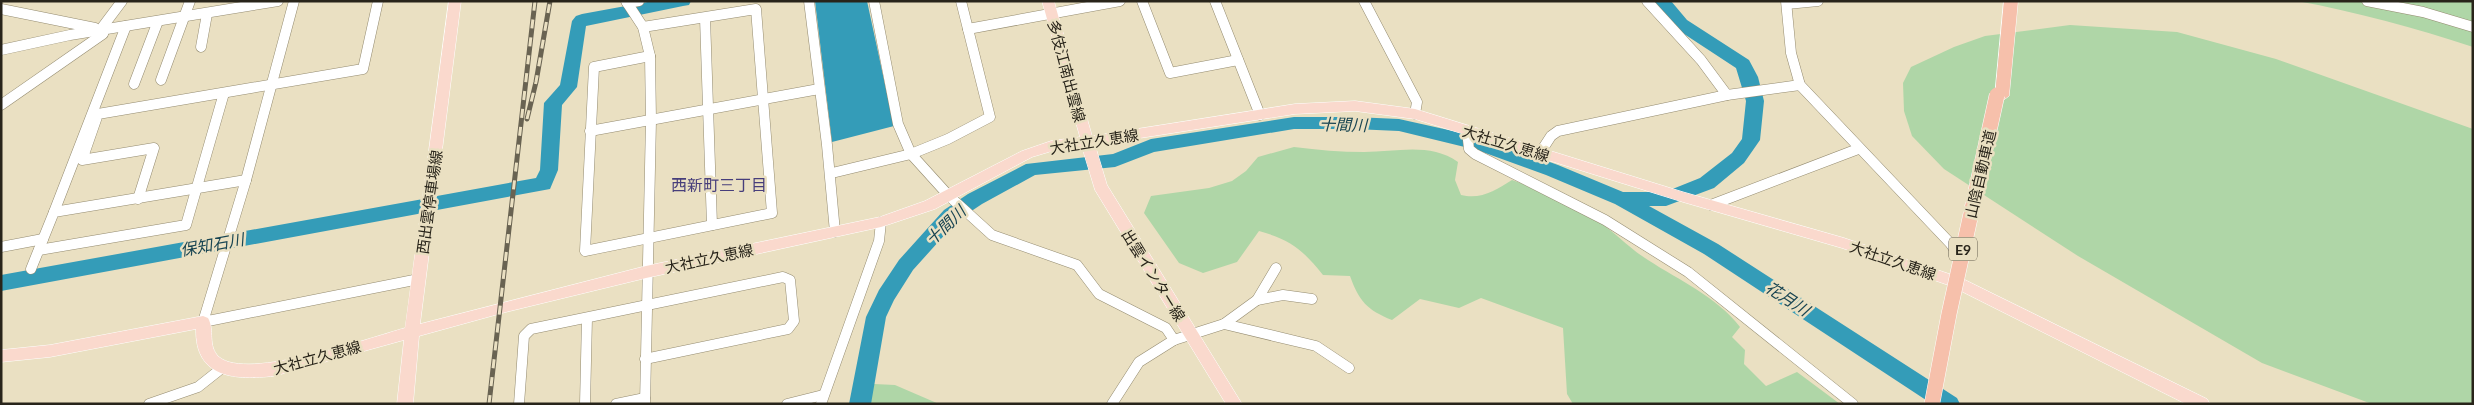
<svg xmlns="http://www.w3.org/2000/svg" width="2474" height="405" viewBox="0 0 2474 405" font-family="Lato,'Noto Sans JP',sans-serif">
  <rect width="100%" height="100%" fill="#eae0c2"/>
  <g fill="#afd6a7">
    <path d="M2297 1H2473V47C2415 28 2357 12 2297 1Z"/>
    <polygon points="2070,25 2177,32 2276,59 2473,129 2473,404 2372,404 2262,363 2078,256 1944,169 1912,136 1904,111 1903,83 1911,67 1954,47 1985,36"/>
    <path d="M1294 147C1318 150 1341 152 1364 152 1396 152 1430 142 1458 162L1455 180 1461 195C1481 200 1496 190 1512 180 1542 190 1572 205 1599 222 1616 233 1630 249 1648 260 1680 281 1716 296 1740 327L1732 337 1745 350 1744 364 1766 386 1797 372 1840 404H1573L1567 394 1563 328 1481 298 1459 308 1420 299 1392 320C1367 310 1359 301 1350 276L1323 275C1302 249 1291 240 1259 231L1237 262 1203 273 1179 263 1144 213 1151 196 1209 188 1232 181 1246 171 1258 157Z"/>
    <polygon points="874,384 895,385 939,404 853,404 854,397"/>
  </g>
  <polygon fill="#349cb8" points="815,1 867,1 894,126 832,142"/>
  <g fill="none" stroke-linecap="round" stroke-linejoin="round">
    <g fill="#349cb8" fill-rule="evenodd">
      <polygon points="653,1 691,1 689,5 683,6 586,26 577,87 562,105 558,170 550,189 437,210 431,208 423,213 1,291 1,275 423,199 429,201 437,196 536,178 540,170 544,103 560,85 572,21 576,16 582,14"/>
      <polygon points="1654,1 1671,1 1687,20 1749,60 1758,77 1764,101 1760,140 1744,163 1714,188 1666,206 1649,206 1718,244 1957,398 1960,404 1932,404 1704,254 1615,204 1546,175 1477,150 1399,131 1354,129 1294,129 1154,152 1115,167 1035,175 982,204 958,220 913,270 894,300 886,317 871,404 849,404 866,317 879,290 899,260 944,210 968,194 1026,164 1113,154 1151,139 1294,117 1354,117 1399,119 1480,137 1558,165 1623,192 1665,192 1700,178 1732,153 1742,139 1746,101 1736,68 1675,28"/>
    </g>
    <g stroke="#948b70" stroke-width="11">
      <g id="minor">
        <polyline points="294,1 246,180 203,322 419,279"/>
        <polyline points="626,1 643,27 650,56 651,120 645,404"/>
        <polyline points="809,1 827,145 835,232"/>
        <polyline points="874,1 898,124 911,154 949,196 992,235 1077,265 1099,294 1166,328 1174,340"/>
        <polyline points="1142,1 1170,73 1238,60"/>
        <polyline points="1215,1 1260,115"/>
        <polyline points="1364,1 1417,102 1415,114"/>
        <polyline points="1647,1 1701,60 1727,95"/>
        <polyline points="1786,1 1791,53 1800,85 1950,243 1958,254 1959,261"/>
        <polyline points="2367,1 2423,12 2473,27"/>
        <polyline points="627,3 639,1"/>
        <polyline points="1787,4 1818,1"/>
        <polyline points="1,9 95,28"/>
        <polyline points="705,18 712,225"/>
        <polyline points="643,27 756,9 772,213 585,251 594,67 650,56"/>
        <polyline points="968,29 1120,1"/>
        <polyline points="201,47 207,14"/>
        <polyline points="1,50 70,35 278,1"/>
        <polyline points="161,80 190,1"/>
        <polyline points="134,84 158,21"/>
        <polyline points="1,105 103,34 101,29 122,1"/>
        <polyline points="590,131 819,89"/>
        <polyline points="1467,131 1469,149 1475,154 1605,220 1688,272 1853,404"/>
        <polyline points="1540,153 1551,136 1558,131 1727,95 1800,85"/>
        <polyline points="832,173 911,154 948,139 990,117 961,1"/>
        <polyline points="138,199 154,148 82,160 98,114 363,69 378,1"/>
        <polyline points="1711,205 1858,149"/>
        <polyline points="54,212 126,26"/>
        <polyline points="1,247 43,239"/>
        <polyline points="39,250 186,225 224,93"/>
        <polyline points="31,269 54,212 246,180"/>
        <polyline points="1257,300 1283,295 1312,299"/>
        <polyline points="1224,324 1257,300 1276,268"/>
        <polyline points="149,404 198,387 222,368"/>
        <polyline points="519,404 524,336 531,329 783,277 790,280 794,321 788,329 645,359"/>
        <polyline points="585,404 587,318"/>
        <polyline points="616,404 645,398"/>
        <polyline points="787,404 823,395"/>
        <polyline points="821,404 879,241 881,222"/>
        <polyline points="1112,404 1139,362 1174,340 1224,324 1316,346 1349,368"/>
      </g>
    </g>
    <g stroke="#fff" stroke-width="1">
      <path id="major" d="M449 1H461L420 324 646 266 880 217 925 201 1022 151 1051 141 1080 137 1042 1H1054L1092 136 1295 104 1355 101 1415 109 1683 192 1844 238 1961 278 2207 399 2210 404H2186L1951 286 1842 248 1683 202 1415 119 1355 111 1295 114 1095 145 1107 185 1242 404H1226L1095 190 1082 147 1052 151 1032 157 935 209 881 227 646 278 506 312 419 336 413 404H397L404 340 274 376C236 380 195 379 196 329L50 357 1 362V350L50 345 203 316 208 318C215 330 207 346 219 357 247 381 369 338 405 328Z"/>
    </g>
    <g stroke="#fff" stroke-width="1">
      <polygon id="highway" points="2004,1 2018,1 2009,96 2002,101 1995,96"/>
    </g>
    <use href="#minor" stroke="#fff" stroke-width="10"/>
    <use href="#major" fill="#fad9cd" fill-rule="evenodd"/>
    <use href="#highway" fill="#f6c0ab" fill-rule="evenodd"/>
    <g stroke="#696352" stroke-width="5">
      <g id="rail">
        <polyline points="527,119 536,82 550,1"/>
        <polyline points="489,404 535,1"/>
      </g>
    </g>
    <use href="#rail" stroke="#eae0c2" stroke-width="3" stroke-dasharray="9" stroke-linecap="butt"/>
    <g stroke="#fff" stroke-width="16" stroke-linecap="butt">
      <polyline id="highway-bridge" points="1932,404 1949,314 1997,95"/>
    </g>
    <use href="#highway-bridge" stroke="#f6c0ab" stroke-width="15"/>
  </g>
  <g text-anchor="middle" dominant-baseline="central" stroke-width="5" stroke-linejoin="round" paint-order="stroke">
    <rect fill="#eae0c2" stroke="#625c4c" stroke-width="1" x="1949" y="237.5" width="28" height="23" rx="4"/>
    <g font-size="14" font-weight="bold" fill="#28241a">
      <text x="1963" y="249">E9</text>
    </g>
    <g font-size="15" fill="#28241a" stroke="#eae0c2">
      <text transform="translate(1067 71) rotate(75)">多伎江南出雲線</text>
      <text transform="translate(1094 141) rotate(-9)">大社立久恵線</text>
      <text transform="translate(1506 143) rotate(17)">大社立久恵線</text>
      <text transform="translate(1980 174) rotate(-77)">山陰自動車道</text>
      <text transform="translate(429 202) rotate(-82)">西出雲停車場線</text>
      <text transform="translate(709 258) rotate(-12)">大社立久恵線</text>
      <text transform="translate(1893 260) rotate(19)">大社立久恵線</text>
      <text transform="translate(1154 275) rotate(58)">出雲インター線</text>
      <text transform="translate(317 357) rotate(-15)">大社立久恵線</text>
    </g>
    <g font-size="16" font-style="italic" fill="#194552" stroke="#eae0c2">
      <text transform="translate(1343 124) rotate(1)">十間川</text>
      <text transform="translate(945 225) rotate(-44)">十間川</text>
      <text transform="translate(212 244) rotate(-10)">保知石川</text>
      <text transform="translate(1788 298) rotate(33)">花月川</text>
    </g>
    <g font-size="16" fill="#473e7b" stroke="#eae0c2">
      <text x="719" y="184">西新町三丁目</text>
    </g>
  </g>
  <rect width="2474" height="405" fill="none" stroke="#28241a" stroke-width="5"/>
</svg>
